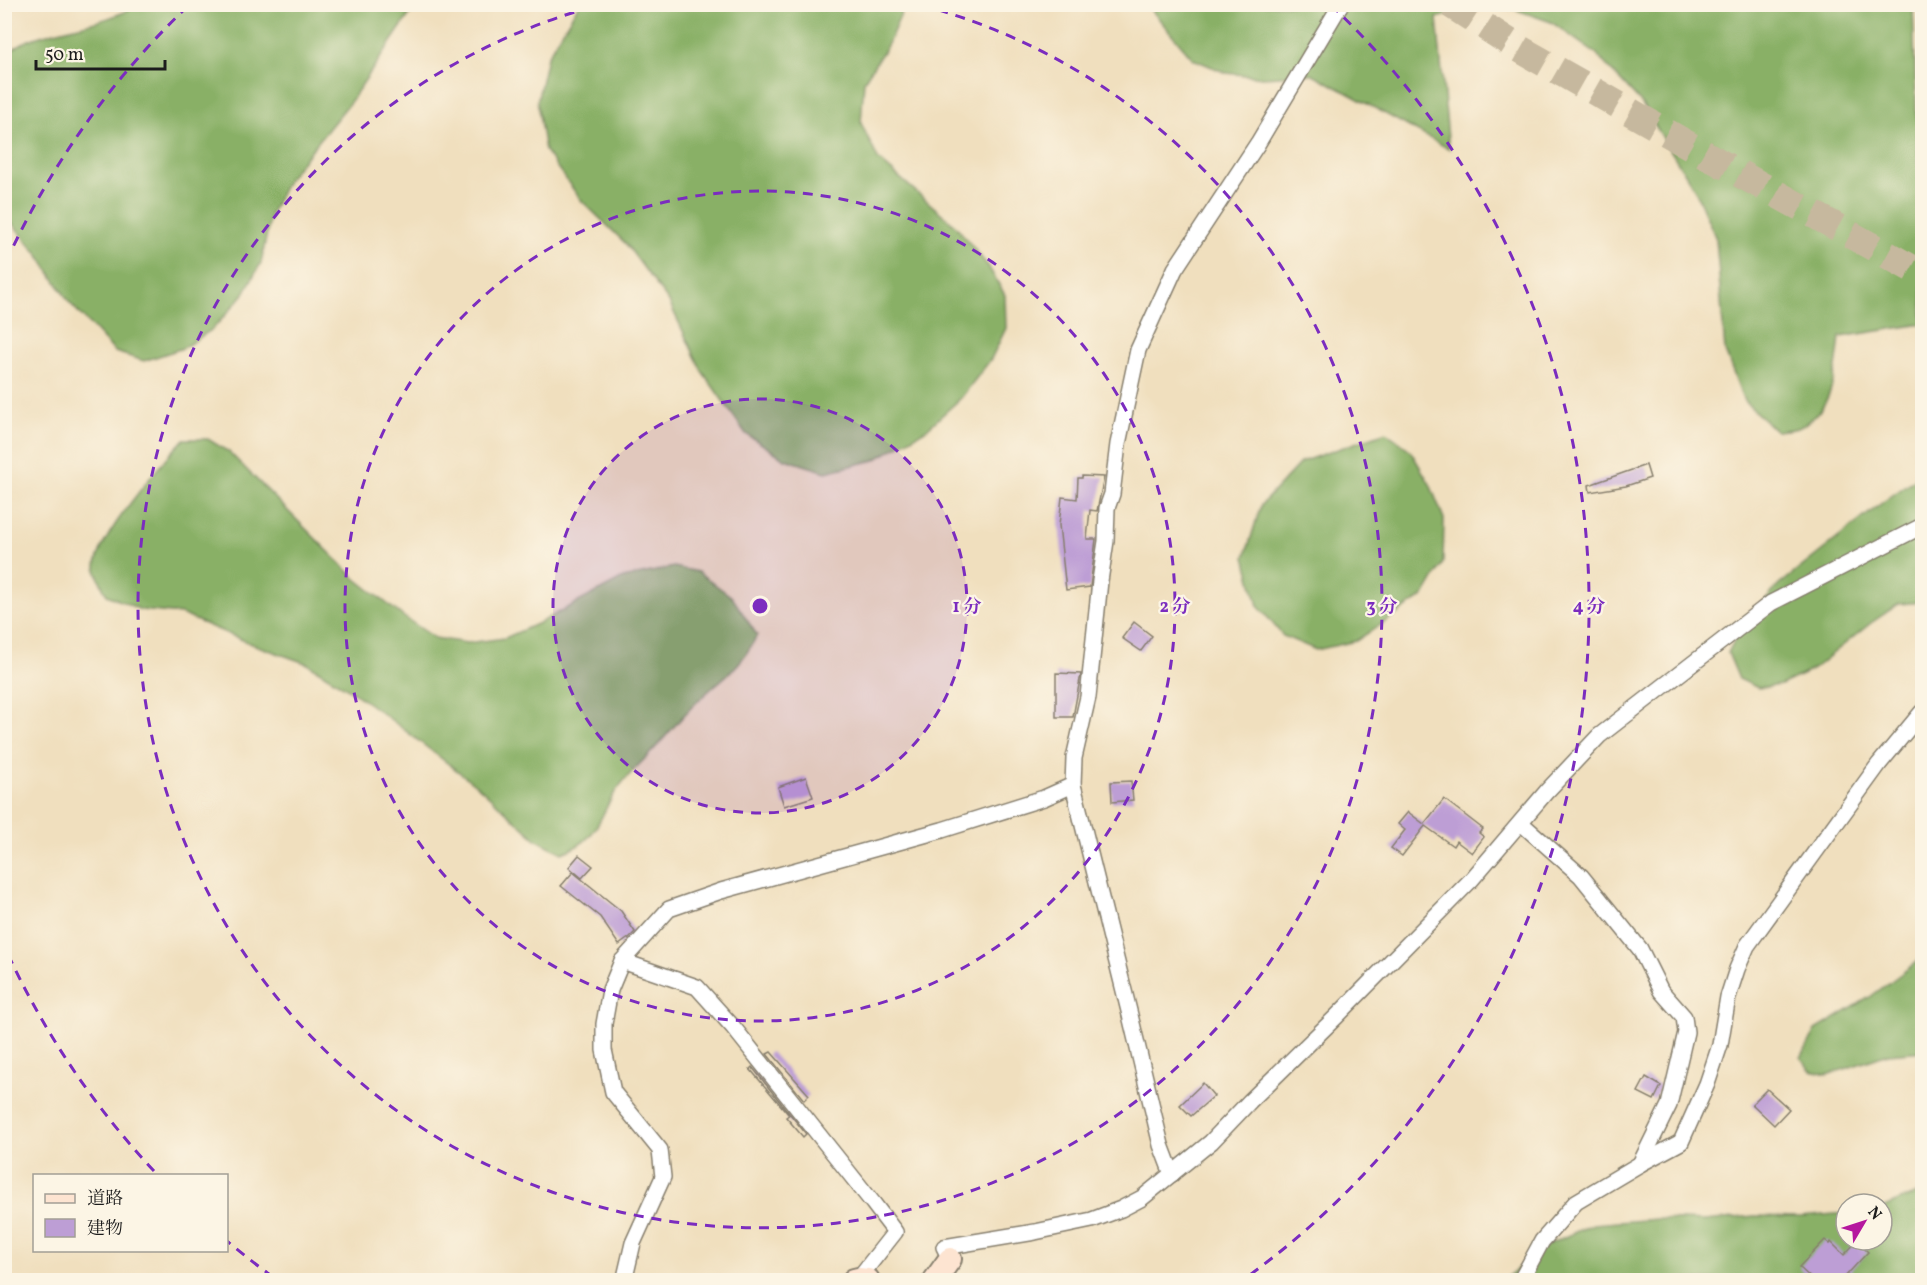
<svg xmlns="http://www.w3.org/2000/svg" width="1927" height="1285" viewBox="0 0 1927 1285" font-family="Vollkorn,'Noto Serif JP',serif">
  <rect width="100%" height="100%" fill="#fcf5e5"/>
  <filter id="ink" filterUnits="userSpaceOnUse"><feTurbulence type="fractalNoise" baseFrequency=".0167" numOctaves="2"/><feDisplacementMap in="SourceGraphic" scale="12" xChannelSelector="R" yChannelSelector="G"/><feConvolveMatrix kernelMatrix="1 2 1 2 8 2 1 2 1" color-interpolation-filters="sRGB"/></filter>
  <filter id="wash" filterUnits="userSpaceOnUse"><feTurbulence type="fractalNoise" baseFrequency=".008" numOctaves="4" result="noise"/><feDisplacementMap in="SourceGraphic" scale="24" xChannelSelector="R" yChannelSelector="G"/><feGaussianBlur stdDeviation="1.35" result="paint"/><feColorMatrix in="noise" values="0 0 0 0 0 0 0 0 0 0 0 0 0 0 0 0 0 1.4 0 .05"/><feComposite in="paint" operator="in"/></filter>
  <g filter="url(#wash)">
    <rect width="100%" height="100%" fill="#f0dfbe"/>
    <g fill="#89b066" stroke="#526641" stroke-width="1.5">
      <polygon points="579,4 905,5 888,44 864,81 861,123 878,159 956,226 988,266 1005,295 1006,328 991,359 961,398 927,429 875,460 826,472 785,459 746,434 702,371 669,302 626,244 581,200 545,151 537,102 547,57"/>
      <path d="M138 5H416L351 101 288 179 271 213 261 263 243 295 213 329 183 348 144 361 115 352 69 302 38 254 4 214 5 55C12 50 20 43 29 40 65 26 104 25 138 5Z"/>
      <path d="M1147 5H1913L1918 163 1922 168V324L1840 337C1836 370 1834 410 1800 427 1794 430 1783 430 1776 431L1744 401 1725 351 1716 239 1695 190 1642 104 1596 54 1551 22 1514 9 1475 7 1437 18 1449 149 1313 74 1263 77 1226 73 1193 59Z"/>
      <polygon points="1386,432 1410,450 1430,484 1444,519 1443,563 1424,596 1356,641 1316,650 1283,636 1258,606 1245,557 1261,505 1301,462"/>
      <path d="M184 439H208L229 452 356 579 404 617 435 638 467 643 505 638 541 622 623 578 674 567 698 572 732 597 757 635C740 670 722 677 697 702 682 716 670 732 657 746 643 762 625 776 614 794 597 822 597 841 562 853L537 840 481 789 394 722 350 690 308 664 252 644 181 614 141 610 107 595C103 587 97 577 96 569 93 542 164 460 184 439Z"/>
      <polygon points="1922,474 1922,602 1899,604 1871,623 1812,670 1781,685 1758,688 1739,679 1728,653 1741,627 1779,585 1883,502"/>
      <polygon points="1922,958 1922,1051 1888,1054 1827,1075 1811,1071 1801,1058 1816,1030 1870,997"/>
      <polygon points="1922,1191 1922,1280 1503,1280 1547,1245 1593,1224 1657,1219 1705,1221 1754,1216 1800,1217 1846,1213 1846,1240 1882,1240 1882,1208"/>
    </g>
    <g id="blocks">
      <g fill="#bd9ed5">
        <polygon points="1646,465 1650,478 1626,486 1590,492 1589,485"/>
        <polygon points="1082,476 1104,477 1097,511 1090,510 1087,539 1096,539 1090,587 1066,590 1059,525 1062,497 1077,499 1078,478 1082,478"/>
        <polygon points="1134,622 1152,636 1141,651 1122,638"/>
        <polygon points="1056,673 1081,674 1073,717 1056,717"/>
        <polygon points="806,777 813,797 784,806 778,787"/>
        <polygon points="1131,781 1133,800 1112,802 1111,782"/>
        <polygon points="1444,799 1483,829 1479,833 1484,837 1472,853 1456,841 1453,846 1425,826 1402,856 1391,848 1405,830 1398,824 1408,812 1424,824"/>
        <polygon points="579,855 593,866 582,878 569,867"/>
        <polygon points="573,872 621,911 635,932 630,937 619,945 600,917 561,886"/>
        <polygon points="771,1052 809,1095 804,1100 767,1054"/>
        <polygon points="752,1067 789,1113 788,1114 750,1069"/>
        <polygon points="1646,1077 1661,1086 1654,1100 1638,1092"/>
        <polygon points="1203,1083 1214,1096 1191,1116 1180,1105"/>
        <polygon points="1767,1089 1789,1109 1774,1125 1752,1104"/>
        <polygon points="790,1114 806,1134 803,1137 786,1117"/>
        <polygon points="1825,1240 1830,1244 1831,1242 1844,1255 1857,1241 1868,1252 1841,1281 1814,1281 1799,1267"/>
      </g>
    </g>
  </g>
  <g filter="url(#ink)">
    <use href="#blocks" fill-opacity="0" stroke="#867e6d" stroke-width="1.5"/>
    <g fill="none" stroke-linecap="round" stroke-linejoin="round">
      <polyline stroke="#c6b89e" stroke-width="28" stroke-dasharray="28 14" stroke-linecap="butt" points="1450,4 1520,49 1722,164 1922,274"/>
      <g stroke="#867e6d" stroke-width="18">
        <g id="street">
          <polyline points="1521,823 1581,876 1640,949 1661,991 1684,1017 1686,1032 1669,1105 1640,1164"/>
          <polyline points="622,961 697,987 733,1027 873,1203 895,1232 858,1279"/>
          <polyline points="1172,1174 1161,1145 1130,1015 1073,785 1074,758 1088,697 1100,581 1106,541 1107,508 1112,494 1118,444 1138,350 1175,269 1258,143 1341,4"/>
          <polyline points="950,1259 944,1247 1035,1232 1092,1220 1121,1209 1142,1198 1211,1142 1250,1101 1336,1017 1472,879 1547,791 1599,736 1771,603 1922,526"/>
          <polyline points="628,1280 626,1273 633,1243 663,1177 660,1150 613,1092 604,1050 604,1024 610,990 622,961 669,909 721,891 942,830 1044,798 1073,785"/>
          <polyline points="1521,1280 1542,1241 1576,1202 1640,1164 1681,1142 1707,1084 1720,1045 1728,997 1737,969 1747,946 1879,764 1922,712"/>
        </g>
      </g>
      <g stroke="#867e6d" stroke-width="26">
        <g id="secondary">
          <polyline points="854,1280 858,1279 868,1280"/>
          <polyline points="935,1280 950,1259"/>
        </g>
      </g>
      <use href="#street" stroke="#fff" stroke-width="15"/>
      <use href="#secondary" stroke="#fde4d1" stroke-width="22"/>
    </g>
  </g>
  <circle cx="760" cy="606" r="207" fill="#7b2cbf" fill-opacity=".12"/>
  <g fill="none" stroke="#7b2cbf" stroke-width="3" stroke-dasharray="10 8">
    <circle cx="760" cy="606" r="207"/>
    <circle cx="760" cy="606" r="415"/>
    <path d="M921 5A622 622 0 1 1 599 5"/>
    <path d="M273 1277A829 829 0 0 1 227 1241M154 1171A829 829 0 0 1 6 950M6 262A829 829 0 0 1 189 5M1331 5A829 829 0 0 1 1247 1277"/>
  </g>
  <circle cx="760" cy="606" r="9" fill="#7b2cbf" stroke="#fcf5e5" stroke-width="3"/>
  <g font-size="18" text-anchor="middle" font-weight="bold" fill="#7b2cbf" stroke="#fcf5e5" stroke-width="4.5" stroke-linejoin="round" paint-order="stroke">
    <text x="967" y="612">1 分</text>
    <text x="1175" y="612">2 分</text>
    <text x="1382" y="612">3 分</text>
    <text x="1589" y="612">4 分</text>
  </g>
  <rect width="1927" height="1285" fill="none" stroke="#fcf5e5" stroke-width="24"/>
  <rect x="33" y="1174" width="195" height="78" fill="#fcf5e5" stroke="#a29e95" stroke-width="1.5"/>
  <rect x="45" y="1194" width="30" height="9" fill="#fde4d1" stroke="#a29e95" stroke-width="1.5"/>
  <text x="87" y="1204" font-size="18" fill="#1c1c1c">道路</text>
  <rect x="45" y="1219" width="30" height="18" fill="#bd9ed5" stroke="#a29e95" stroke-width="1.5"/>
  <text x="87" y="1234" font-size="18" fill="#1c1c1c">建物</text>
  <g transform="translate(1864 1222) rotate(51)"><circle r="28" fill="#fcf5e5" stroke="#a29e95" stroke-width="1.5"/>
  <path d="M0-4.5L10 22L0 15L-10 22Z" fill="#b5179e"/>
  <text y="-9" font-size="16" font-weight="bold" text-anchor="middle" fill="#1c1c1c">N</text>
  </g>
  <path d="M36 60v9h129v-9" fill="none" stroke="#1c1c1c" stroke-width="3"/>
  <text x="45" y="60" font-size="18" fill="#1c1c1c" stroke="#fcf5e5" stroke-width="4.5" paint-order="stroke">50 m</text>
</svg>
